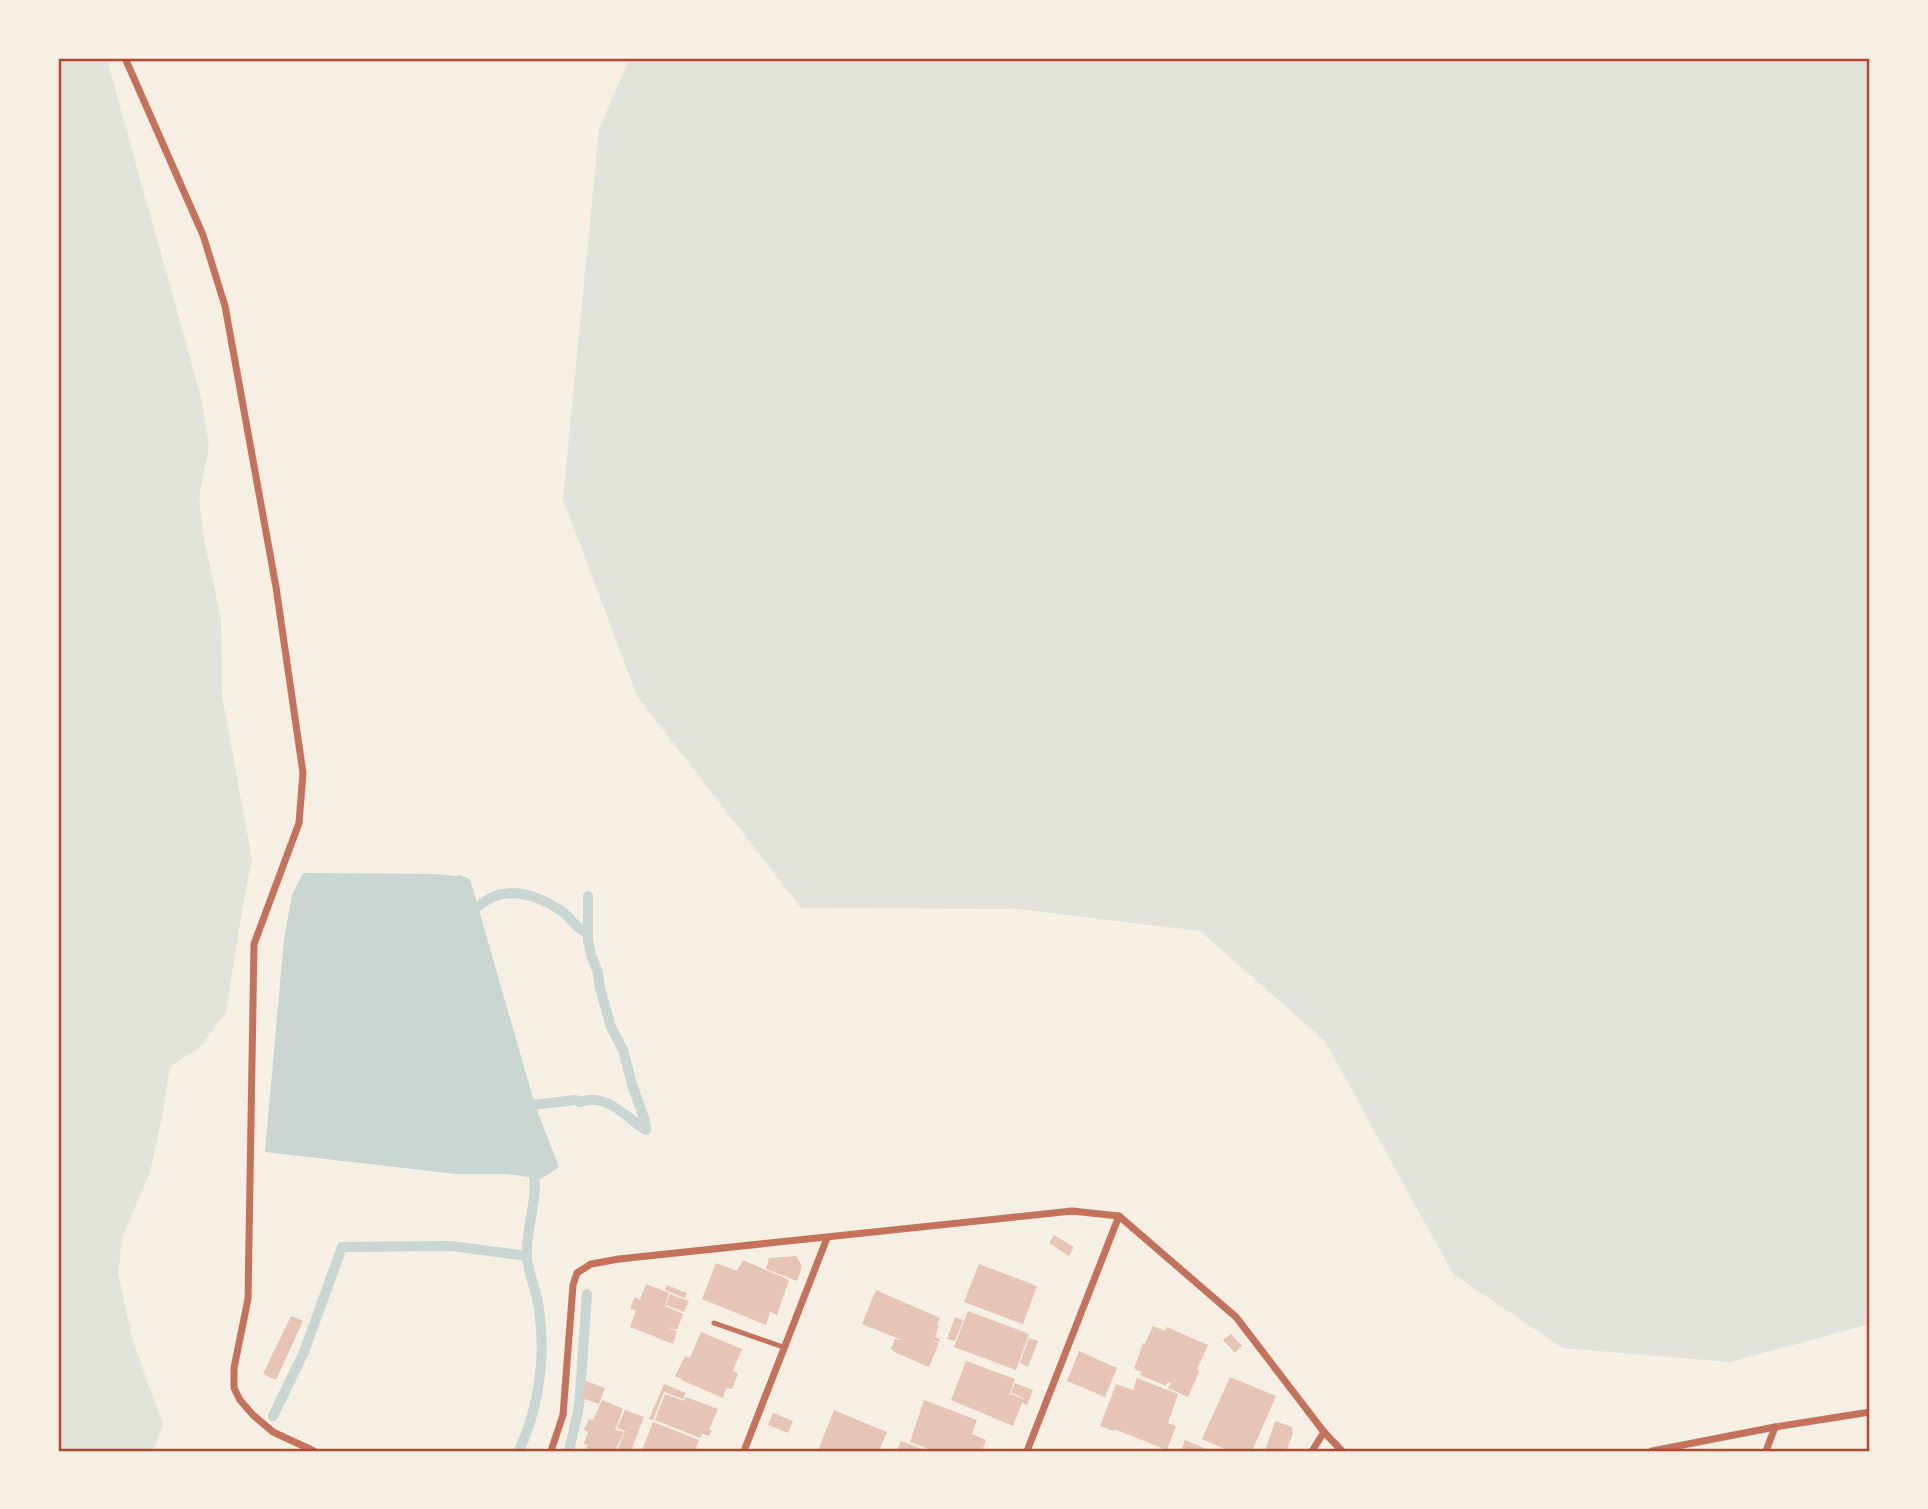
<svg xmlns="http://www.w3.org/2000/svg" width="1928" height="1509" viewBox="0 0 1928 1509" font-family="'PT Sans',sans-serif">
  <rect width="100%" height="100%" fill="#f6efe4"/>
  <g fill="#e2e4dc">
    <polygon points="58,58 106,58 107,60 202,401 209,447 199,497 203,534 221,619 222,695 252,860 242,910 226,1012 201,1046 170,1067 162,1118 150,1172 123,1235 118,1274 133,1342 163,1424 153,1451 58,1451"/>
    <polygon points="630,58 1870,58 1870,1324 1730,1362 1563,1348 1453,1274 1325,1041 1200,931 1017,909 801,908 637,696 563,499 599,129"/>
  </g>
  <polygon fill="#c9d6d2" points="303,873 435,874 455,876 460,875 470,879 535,1105 559,1167 541,1179 508,1174 456,1174 265,1152 284,939 292,895"/>
  <g fill="none" stroke-linecap="round" stroke-linejoin="round">
    <g stroke="#c9d6d2" stroke-width="10">
      <path d="M467 916C474 910 481 903 489 899 514 886 541 897 563 912 572 919 576 929 588 933"/>
      <path d="M523 1106 576 1100 580 1102C607 1092 625 1117 646 1130L645 1121 632 1084 623 1050 611 1027 600 988 598 973 591 955 588 940V896"/>
      <polyline points="273,1416 304,1352 342,1247 451,1246 527,1256"/>
      <path d="M519 1451C539 1406 546 1358 539 1309 537 1291 528 1274 527 1257 525 1228 541 1193 532 1166"/>
      <polyline points="569,1451 579,1407 587,1294"/>
    </g>
  </g>
  <g fill="#e6c5b7">
    <polygon points="1054,1235 1074,1247 1069,1256 1049,1243"/>
    <polygon points="796,1256 802,1266 797,1281 766,1269 769,1258"/>
    <polygon points="743,1260 789,1280 777,1315 770,1312 766,1325 702,1299 716,1263 737,1271"/>
    <polygon points="979,1264 1037,1286 1023,1324 964,1302"/>
    <polygon points="646,1284 669,1293 665,1306 683,1314 677,1330 666,1327 677,1331 673,1344 630,1327 636,1311 630,1308 635,1297 640,1300"/>
    <polygon points="667,1285 687,1293 685,1298 665,1290"/>
    <polygon points="876,1290 940,1318 937,1325 939,1325 935,1337 940,1339 939,1342 930,1339 939,1343 929,1367 896,1353 891,1349 895,1339 902,1340 862,1324"/>
    <polygon points="670,1294 689,1301 684,1312 666,1305"/>
    <polygon points="968,1311 1029,1334 1016,1370 954,1347"/>
    <polygon points="291,1316 303,1321 276,1380 263,1374"/>
    <polygon points="955,1317 963,1320 955,1341 947,1339"/>
    <polygon points="1153,1326 1165,1331 1167,1327 1208,1345 1197,1369 1199,1372 1188,1397 1168,1388 1171,1383 1168,1382 1166,1386 1140,1375 1142,1372 1134,1369 1143,1343 1145,1344"/>
    <polygon points="701,1332 742,1349 733,1371 738,1374 732,1389 726,1388 723,1398 681,1380 682,1379 675,1376 685,1356 690,1358"/>
    <polygon points="1231,1334 1242,1346 1235,1353 1223,1340"/>
    <polygon points="1029,1338 1038,1341 1028,1367 1020,1363"/>
    <polygon points="1079,1351 1117,1368 1105,1397 1067,1381"/>
    <polygon points="966,1361 1015,1379 1009,1396 1010,1394 1024,1399 1024,1398 1011,1393 1015,1383 1033,1390 1027,1405 1022,1403 1013,1426 951,1400"/>
    <polygon points="1230,1377 1276,1396 1252,1451 1229,1451 1202,1439"/>
    <polygon points="1137,1378 1178,1394 1168,1423 1176,1426 1167,1450 1114,1429 1113,1431 1100,1426 1116,1384 1133,1390"/>
    <polygon points="586,1381 605,1388 599,1404 581,1398"/>
    <polygon points="664,1384 686,1393 683,1399 664,1392 653,1420 649,1419"/>
    <polygon points="665,1394 684,1401 686,1397 718,1409 709,1430 712,1431 709,1436 703,1434 703,1433 700,1438 655,1420"/>
    <polygon points="602,1400 623,1409 615,1430 624,1432 615,1451 593,1451 586,1448 588,1445 584,1444 588,1432 584,1430 589,1419 593,1420"/>
    <polygon points="924,1400 977,1420 972,1434 986,1440 982,1451 934,1451 910,1442"/>
    <polygon points="625,1410 644,1417 631,1451 617,1451 625,1431 617,1428"/>
    <polygon points="834,1410 887,1432 879,1451 818,1451"/>
    <polygon points="773,1413 793,1421 788,1433 768,1425"/>
    <polygon points="1275,1421 1292,1427 1293,1434 1286,1451 1265,1451"/>
    <polygon points="653,1422 699,1440 695,1451 647,1451 642,1450"/>
    <polygon points="1185,1440 1211,1451 1181,1451"/>
    <polygon points="901,1441 923,1449 923,1451 897,1451"/>
  </g>
  <g fill="none" stroke-linecap="round" stroke-linejoin="round">
    <polyline stroke="#c5725c" stroke-width="5" points="714,1323 783,1347"/>
    <g stroke="#c5725c" stroke-width="7">
      <polyline points="125,58 203,235 225,306 276,587 303,773 299,823 254,944 248,1299 234,1368 234,1388 240,1400 253,1415 273,1432 314,1451"/>
      <polyline points="551,1451 563,1415 573,1285 577,1273 591,1264 619,1259 1072,1211 1119,1216 1236,1317 1324,1432 1342,1451"/>
      <polyline points="744,1451 827,1238"/>
      <polyline points="1027,1451 1119,1216"/>
      <polyline points="1312,1451 1324,1432"/>
      <polyline points="1652,1451 1775,1427 1870,1412"/>
      <polyline points="1766,1451 1775,1427"/>
    </g>
  </g>
  <rect width="1928" height="1509" fill="none" stroke="#f6efe4" stroke-width="119"/>
  <rect x="60" y="60" width="1808" height="1390" fill="none" stroke="#b5482f" stroke-width="2.5"/>
</svg>
